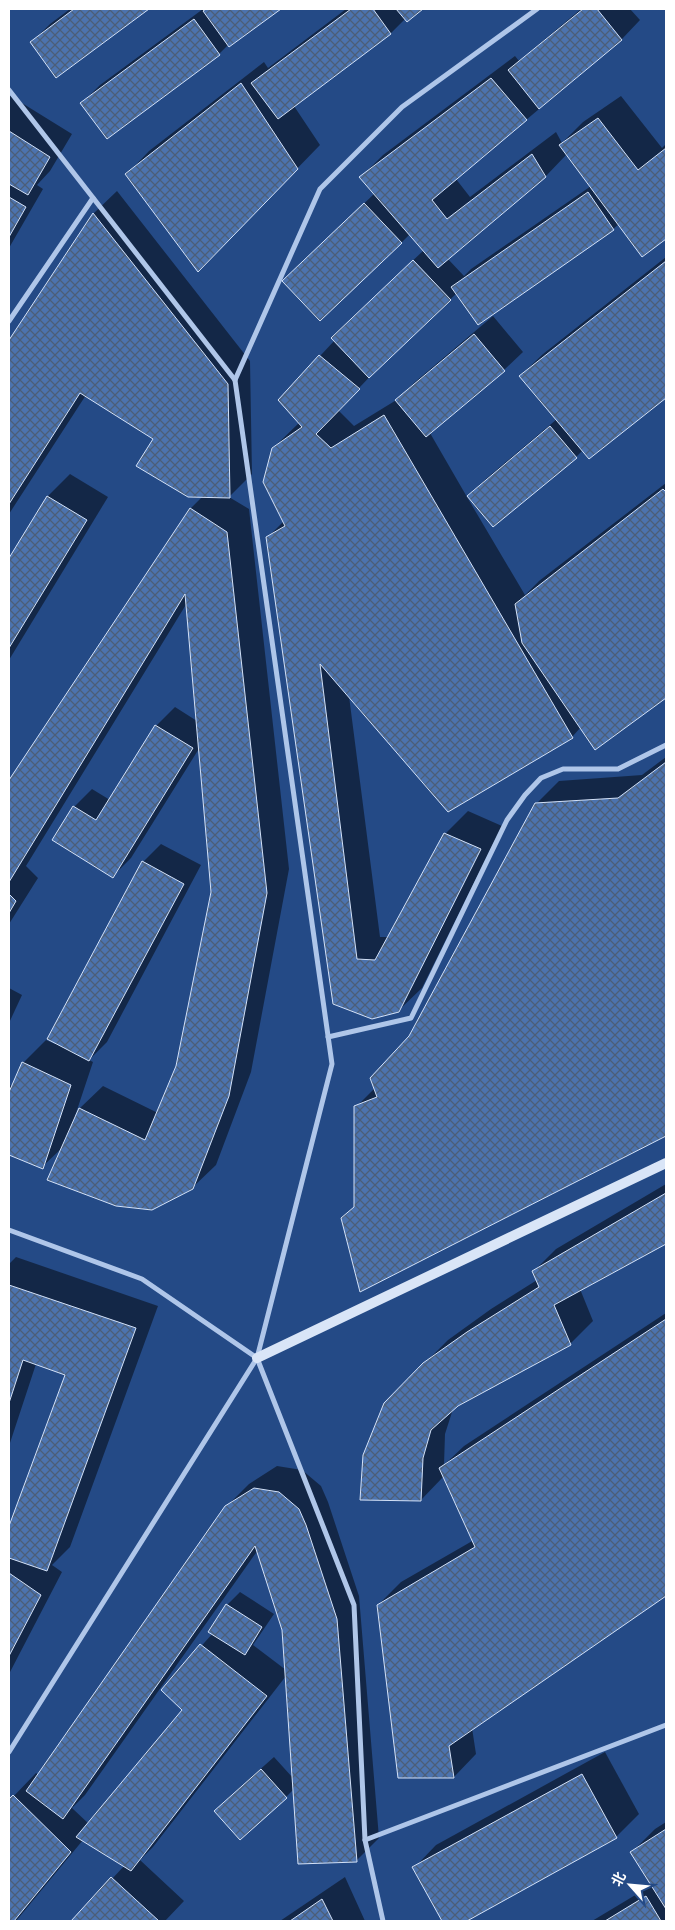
<svg xmlns="http://www.w3.org/2000/svg" width="675" height="1930" viewBox="0 0 675 1930" font-family="Signika,'Noto Sans SC',sans-serif">
  <defs>
    <pattern id="building-cross-hatch" width="8" height="8" patternUnits="userSpaceOnUse" patternTransform="scale(1.25)"><rect width="8" height="8" fill="#4c73ae"/><path d="M0 0l8 8M0 8l8-8" fill="none" stroke="#4c5e78"/></pattern>
  </defs>
  <rect width="100%" height="100%" fill="#244a86"/>
  <g fill="#0007" fill-rule="evenodd">
    <polygon points="70,9 147,9 57,76 32,42 50,24"/>
    <polygon points="203,9 279,9 230,46 229,44 219,54 107,138 82,103 100,85"/>
    <polygon points="346,9 421,9 407,20 406,18 391,33 294,106 320,145 221,247 127,174 149,151 264,62 268,68"/>
    <path d="M581 9H630L640 20 622 39 456 179 470 197 556 132 562 143 583 122 621 96 662 148 666 144V238L643 255 619 224 613 229 457 293 381 365 338 410 354 426 398 399 415 382 493 316 523 352 504 370 430 433 467 497 487 478 557 419 520 376 543 354 666 257V396L589 457 583 450 576 457 467 497 525 595 539 581 666 483V697L595 748 581 727 572 737 349 696 380 937H388L445 834 468 811 502 826 422 988 398 1011 334 1003 268 537 284 521 273 448 300 422 320 356 335 340 351 319 424 250 410 234 401 243 302 263 375 193 361 177 383 155 515 56 519 61ZM567 154 591 186 471 269 464 276 448 259 546 176Z"/>
    <polygon points="9,95 72,134 50,171 37,185 43,189 9,248"/>
    <polygon points="117,191 250,361 252,474 229,497 249,509 289,869 251,1072 216,1165 192,1188 63,1147 42,1167 9,1154 9,1085 13,1086 23,1063 46,1040 55,1044 143,862 161,844 201,865 107,1042 89,1060 93,1062 75,1116 76,1117 80,1108 103,1086 158,1113 177,1066 212,892 200,747 131,858 113,876 74,807 92,789 110,800 156,726 175,707 197,721 187,603 26,866 38,878 9,924 9,782 190,509 203,496 155,438 86,395 9,514 9,342 94,213"/>
    <polygon points="70,474 108,497 9,660 9,560 48,496"/>
    <polygon points="666,757 666,1135 361,1290 343,1218 355,1206 356,1107 375,1088 410,1037 536,804 559,781 642,775"/>
    <polygon points="9,988 22,995 9,1023"/>
    <polygon points="666,1184 666,1242 580,1289 593,1321 570,1344 453,1409 445,1434 444,1465 464,1446 666,1313 666,1594 472,1728 476,1754 454,1777 378,1605 401,1582 474,1540 444,1476 421,1500 385,1403 448,1340 491,1309 537,1280 533,1272 556,1249"/>
    <polygon points="16,1257 158,1306 70,1547 52,1565 62,1572 9,1674 9,1529 67,1375 36,1364 9,1446 9,1264"/>
    <path d="M277 1466 302 1470 321 1486 328 1502 359 1596 379 1838 356 1861 294 1789 286 1797 228 1798 274 1757 293 1778 286 1676 153 1847 140 1860 184 1901 165 1921H73L124 1866 83 1840 16 1921H9V1801L36 1773 39 1775 226 1507 249 1484ZM258 1550 283 1630 286 1670 253 1645 274 1614 240 1592 227 1605 213 1633 162 1690 184 1710 89 1824 72 1808 85 1795Z"/>
    <polygon points="605,1752 639,1814 616,1837 464,1921 443,1921 414,1868 436,1845"/>
    <polygon points="666,1822 666,1921 592,1921 652,1885 632,1852 655,1829"/>
    <polygon points="345,1877 365,1921 280,1921"/>
  </g>
  <g fill="url(#building-cross-hatch)" stroke="#d3e1f7">
    <polygon points="74,9 149,9 56,78 30,42"/>
    <polygon points="206,9 281,9 229,47 203,11"/>
    <polygon points="351,9 373,9 391,34 278,119 251,83"/>
    <polygon points="396,9 423,9 407,22"/>
    <polygon points="583,9 597,9 622,40 539,109 508,70"/>
    <polygon points="194,19 220,55 107,139 80,103"/>
    <polygon points="491,78 527,120 432,200 447,219 532,154 546,177 438,268 359,177"/>
    <polygon points="241,83 298,169 198,272 125,174"/>
    <polygon points="598,118 638,170 666,148 666,239 642,257 559,145"/>
    <polygon points="9,131 50,157 28,195 9,184"/>
    <polygon points="588,192 614,230 478,325 451,287"/>
    <polygon points="9,197 26,207 9,237"/>
    <polygon points="364,203 402,243 320,321 282,281"/>
    <polygon points="93,213 228,384 230,498 188,497 136,466 153,439 80,393 9,504 9,340"/>
    <polygon points="413,260 451,300 369,378 331,338"/>
    <polygon points="666,261 666,398 589,459 519,376"/>
    <polygon points="474,334 505,371 426,437 395,400"/>
    <polygon points="319,355 360,389 316,434 331,448 384,415 573,738 448,812 320,664 357,959 375,960 444,833 481,849 399,1012 372,1019 333,1004 266,537 285,526 263,482 272,448 302,427 278,400"/>
    <polygon points="550,426 577,458 493,527 467,496"/>
    <polygon points="663,489 666,492 666,698 595,750 522,643 515,604"/>
    <polygon points="47,496 87,520 9,648 9,558"/>
    <polygon points="190,508 227,532 267,893 229,1096 193,1189 152,1210 116,1206 47,1180 79,1108 145,1140 176,1066 211,892 185,594 9,882 9,780"/>
    <polygon points="155,725 193,748 113,878 52,840 73,806 96,820"/>
    <polygon points="666,762 666,1136 360,1292 341,1218 354,1207 354,1106 377,1097 370,1078 409,1036 535,803 618,798"/>
    <polygon points="142,861 184,884 89,1061 47,1039"/>
    <polygon points="9,894 16,901 9,913"/>
    <polygon points="22,1062 71,1085 43,1169 9,1155 9,1092"/>
    <polygon points="666,1193 666,1244 554,1305 571,1345 458,1406 431,1430 423,1458 421,1501 360,1500 363,1455 384,1403 423,1363 467,1332 539,1287 532,1271"/>
    <polygon points="9,1285 136,1328 47,1571 9,1558 9,1526 65,1375 23,1360 9,1403"/>
    <polygon points="666,1319 666,1596 449,1746 454,1778 398,1778 377,1605 475,1547 439,1468"/>
    <polygon points="254,1488 279,1492 299,1509 306,1525 337,1619 357,1862 298,1864 282,1630 255,1546 63,1819 26,1791 225,1506"/>
    <polygon points="9,1573 41,1595 9,1656"/>
    <polygon points="226,1604 262,1627 245,1655 208,1632"/>
    <polygon points="200,1644 267,1696 131,1871 76,1837 182,1710 161,1690"/>
    <polygon points="261,1769 287,1798 240,1840 214,1811"/>
    <polygon points="582,1774 617,1838 467,1921 442,1921 412,1867"/>
    <polygon points="13,1795 71,1852 14,1921 9,1921 9,1799"/>
    <polygon points="666,1829 666,1909 630,1852"/>
    <polygon points="111,1877 159,1921 71,1921"/>
    <polygon points="646,1896 661,1921 605,1921"/>
    <polygon points="322,1899 333,1921 290,1921"/>
  </g>
  <g fill="none" stroke-linecap="round" stroke-linejoin="round">
    <g stroke="#afc6e9" stroke-width="5">
      <polyline points="9,90 235,380 332,1064 257,1358 9,1752"/>
      <polyline points="9,321 93,198"/>
      <polyline points="235,380 320,189 402,107 537,9"/>
      <polyline points="328,1037 411,1018 507,820 525,795 541,778 563,769 618,769 666,745"/>
      <polyline points="9,1230 142,1279 257,1358 354,1605 365,1840 383,1921"/>
      <polyline points="365,1840 666,1725"/>
    </g>
    <polyline stroke="#d9e5f7" stroke-width="10" points="257,1358 666,1163"/>
  </g>
  <rect width="675" height="1930" fill="none" stroke="#ffffff" stroke-width="20"/>
  <g transform="translate(630 1885) rotate(297)" stroke="#244a86" stroke-width="4" paint-order="stroke">
  <path d="M0-4L9 19L0 12L-9 19Z" fill="#ffffff"/>
  <text y="-8" font-size="14" font-weight="bold" text-anchor="middle" fill="#ffffff">北</text>
  </g>
</svg>
